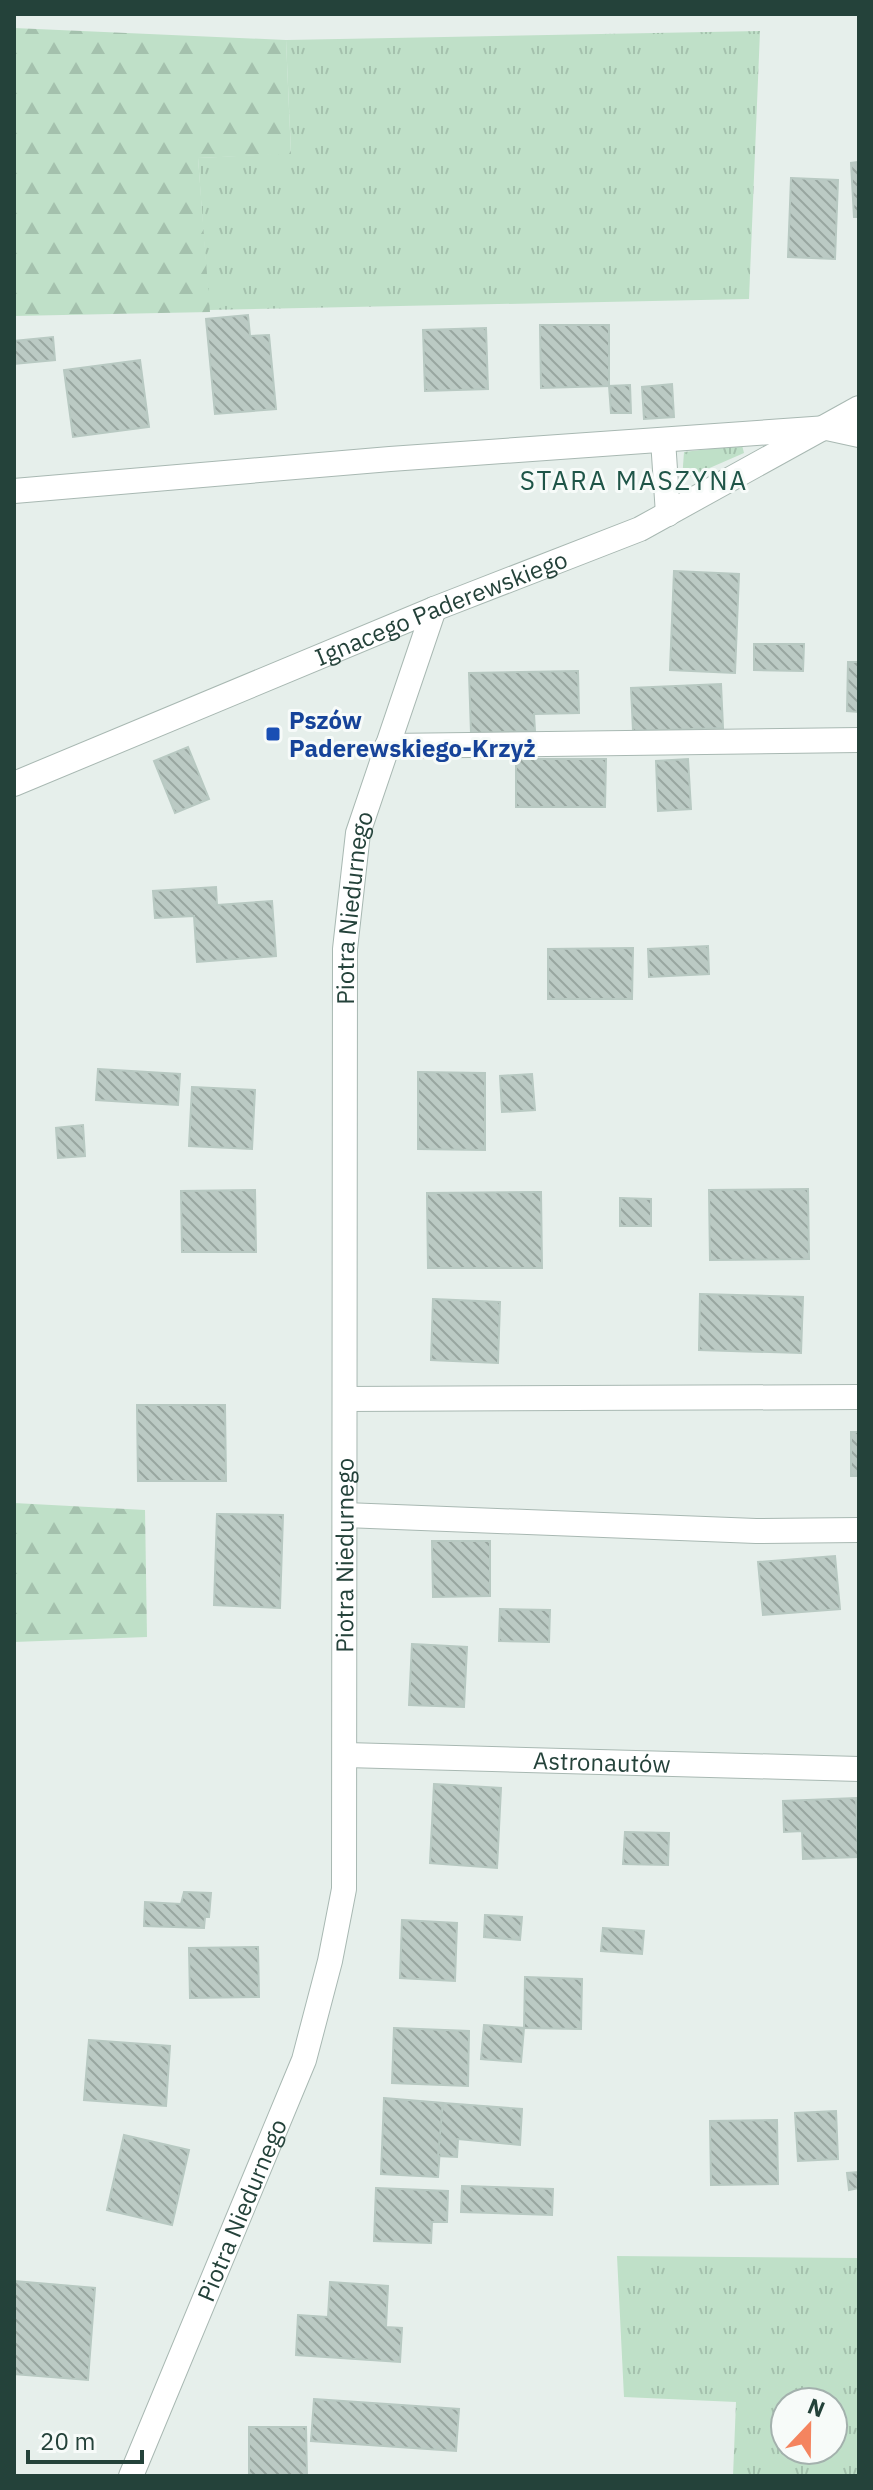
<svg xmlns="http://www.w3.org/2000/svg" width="873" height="2490" viewBox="0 0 873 2490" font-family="'IBM Plex Sans',sans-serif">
  <defs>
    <pattern id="grass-tufts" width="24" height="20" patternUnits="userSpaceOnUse" patternTransform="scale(2)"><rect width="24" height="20" fill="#bfe0c8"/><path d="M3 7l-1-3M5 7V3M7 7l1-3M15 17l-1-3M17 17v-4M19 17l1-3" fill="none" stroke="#a4c1ad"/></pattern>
    <pattern id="forest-firs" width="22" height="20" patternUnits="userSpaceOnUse" patternTransform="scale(2)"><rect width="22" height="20" fill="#bfe0c8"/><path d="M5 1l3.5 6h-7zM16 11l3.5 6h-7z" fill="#a4c1ad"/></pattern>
    <pattern id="building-back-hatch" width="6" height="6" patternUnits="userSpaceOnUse" patternTransform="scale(2)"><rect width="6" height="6" fill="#bbcac4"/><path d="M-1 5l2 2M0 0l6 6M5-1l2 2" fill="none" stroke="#98a6a0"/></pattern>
  </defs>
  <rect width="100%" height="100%" fill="#e6efeb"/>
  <g fill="url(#grass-tufts)" fill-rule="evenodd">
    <polygon points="760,31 749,299 209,310 198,158 291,153 286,40"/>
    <polygon points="742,445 744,453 682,480 684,452"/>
    <path d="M617 2256 859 2258V2476H733L736 2402 624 2397ZM785 2402H833V2450H785Z"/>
  </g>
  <g fill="url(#forest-firs)">
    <polygon points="14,28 286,40 291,154 198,158 210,312 14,316"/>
    <polygon points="14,1503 145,1510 147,1637 14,1642"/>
  </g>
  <g fill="url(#building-back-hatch)" stroke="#b8c9c2" stroke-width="2">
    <polygon points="859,162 859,217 854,217 851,163"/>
    <polygon points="791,178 838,180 835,259 788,257"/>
    <polygon points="248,315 250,336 269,335 276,409 215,414 206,319"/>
    <polygon points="540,325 609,325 609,386 541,388"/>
    <polygon points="486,328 488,389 425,391 423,330"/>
    <polygon points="53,337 55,360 14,364 14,341"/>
    <polygon points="140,360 149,427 73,437 64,370"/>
    <polygon points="672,384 674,417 644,419 642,387"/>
    <polygon points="630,385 631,413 611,413 609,386"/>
    <polygon points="674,571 739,574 735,673 670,670"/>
    <polygon points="754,644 804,644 803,671 754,670"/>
    <polygon points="848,662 859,662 859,712 847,711"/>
    <polygon points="578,671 579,713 534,714 535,731 471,733 469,673"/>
    <polygon points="721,684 723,728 633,731 631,688"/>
    <polygon points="188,747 209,799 175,813 154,761"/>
    <polygon points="516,759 606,759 605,807 516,807"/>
    <polygon points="688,759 691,809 658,811 656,761"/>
    <polygon points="216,887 217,905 272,901 276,956 197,962 194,916 155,918 153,891"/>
    <polygon points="708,946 709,974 649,977 648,949"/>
    <polygon points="633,948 632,999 548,999 548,949"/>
    <polygon points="98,1069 180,1074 178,1105 96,1100"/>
    <polygon points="418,1072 485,1073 485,1150 418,1149"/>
    <polygon points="532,1074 535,1110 502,1112 500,1076"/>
    <polygon points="192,1087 255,1090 252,1149 189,1146"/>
    <polygon points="83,1125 85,1156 58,1158 56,1128"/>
    <polygon points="808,1189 809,1259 710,1260 709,1190"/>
    <polygon points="255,1190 256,1252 182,1252 181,1191"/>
    <polygon points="541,1192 542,1268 428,1268 427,1193"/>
    <polygon points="620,1198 651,1199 651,1226 620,1226"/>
    <polygon points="700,1294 803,1297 801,1353 699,1350"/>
    <polygon points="433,1299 500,1302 498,1363 431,1360"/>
    <polygon points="137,1405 225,1405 226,1481 138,1481"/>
    <rect x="851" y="1432" width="8" height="44"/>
    <polygon points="217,1514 283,1515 280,1608 214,1605"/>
    <polygon points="432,1541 490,1541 490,1596 433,1597"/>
    <polygon points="835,1556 840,1609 763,1615 758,1562"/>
    <polygon points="500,1609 550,1610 549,1642 499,1641"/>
    <polygon points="412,1644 467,1647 464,1707 409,1705"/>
    <polygon points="434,1784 501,1788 497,1868 430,1863"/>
    <polygon points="856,1798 858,1857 803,1859 802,1831 784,1832 783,1801"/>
    <polygon points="625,1832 669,1833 668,1865 623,1864"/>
    <polygon points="184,1892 211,1893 209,1917 205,1917 204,1928 144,1926 145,1902 181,1904"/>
    <polygon points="485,1915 522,1917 520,1940 484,1937"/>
    <polygon points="402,1920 457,1923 455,1981 400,1978"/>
    <polygon points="603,1928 644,1931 642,1954 601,1951"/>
    <polygon points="258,1947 259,1997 190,1998 189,1948"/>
    <polygon points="525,1977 582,1979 581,2029 524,2028"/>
    <polygon points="484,2025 524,2028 521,2062 481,2059"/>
    <polygon points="394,2028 469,2031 468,2086 392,2083"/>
    <polygon points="89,2040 170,2046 166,2106 84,2100"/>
    <polygon points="384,2098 443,2103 438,2177 381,2174"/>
    <polygon points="443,2103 522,2109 520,2145 458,2139 457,2157 438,2156"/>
    <polygon points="836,2111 838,2159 798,2161 795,2113"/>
    <polygon points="777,2120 778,2184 711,2185 710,2121"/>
    <polygon points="124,2135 189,2150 172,2225 107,2210"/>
    <polygon points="859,2172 859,2188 849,2190 847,2173"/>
    <polygon points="462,2186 553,2189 552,2215 461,2212"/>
    <polygon points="376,2188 448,2191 447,2222 432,2222 431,2243 374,2241"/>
    <polygon points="14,2281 95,2288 88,2380 14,2374"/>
    <polygon points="330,2282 388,2286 386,2327 402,2328 400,2362 296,2355 298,2315 328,2317"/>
    <polygon points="314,2399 459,2409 456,2451 311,2441"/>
    <polygon points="249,2427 306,2427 307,2476 249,2476"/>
  </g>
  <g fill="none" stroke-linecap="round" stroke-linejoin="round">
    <g stroke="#a8b8b2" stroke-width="26">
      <g id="minor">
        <polyline points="663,440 668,514"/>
        <polyline points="14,491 390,459 827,428 859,435"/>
        <polyline points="387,746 859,740"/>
        <path id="s1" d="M14 784 434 609 640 529 859 408"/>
        <polyline points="345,1399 859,1397"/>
        <polyline points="345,1515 756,1531 859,1530"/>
        <path id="s2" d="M346 1755 859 1769"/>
        <path id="s3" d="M131 2476 304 2060 330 1961 344 1889 345 949 358 833 434 609"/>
      </g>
    </g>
    <use href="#minor" stroke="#fff" stroke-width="24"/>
  </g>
  <rect fill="#1a4fb4" stroke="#f7fbf9" stroke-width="3" x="265" y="726" width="16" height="16" rx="4"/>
  <g text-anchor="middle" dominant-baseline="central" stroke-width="6" stroke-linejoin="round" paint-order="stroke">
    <g font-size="24" fill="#24423a" stroke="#f7fbf9">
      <text stroke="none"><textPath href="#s1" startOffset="462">Ignacego Paderewskiego</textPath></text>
      <text stroke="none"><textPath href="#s3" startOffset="1608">Piotra Niedurnego</textPath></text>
      <text stroke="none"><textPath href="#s3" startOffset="960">Piotra Niedurnego</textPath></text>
      <text stroke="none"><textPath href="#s2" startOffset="256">Astronautów</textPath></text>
      <text stroke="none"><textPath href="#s3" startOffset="288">Piotra Niedurnego</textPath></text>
    </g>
    <g font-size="24" font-weight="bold" fill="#164399" stroke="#f7fbf9" text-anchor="start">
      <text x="289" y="720">Pszów<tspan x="289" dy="28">Paderewskiego-Krzyż</tspan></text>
    </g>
    <g font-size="26" letter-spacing="2" fill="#1f5548" stroke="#f7fbf9">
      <text x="634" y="480">STARA MASZYNA</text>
    </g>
  </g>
  <rect width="873" height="2490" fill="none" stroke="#24423a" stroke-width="32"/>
  <g transform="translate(809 2426) rotate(22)"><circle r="38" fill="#f7fbf9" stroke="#a3b1ad" stroke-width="2"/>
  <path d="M0-6L14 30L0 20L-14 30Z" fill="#f4845f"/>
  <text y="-12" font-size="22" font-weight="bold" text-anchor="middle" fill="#24423a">N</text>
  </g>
  <path d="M28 2450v12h114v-12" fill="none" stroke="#24423a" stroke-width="4"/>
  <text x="40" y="2450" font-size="24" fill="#24423a" stroke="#f7fbf9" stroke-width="6" paint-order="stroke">20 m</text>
</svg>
